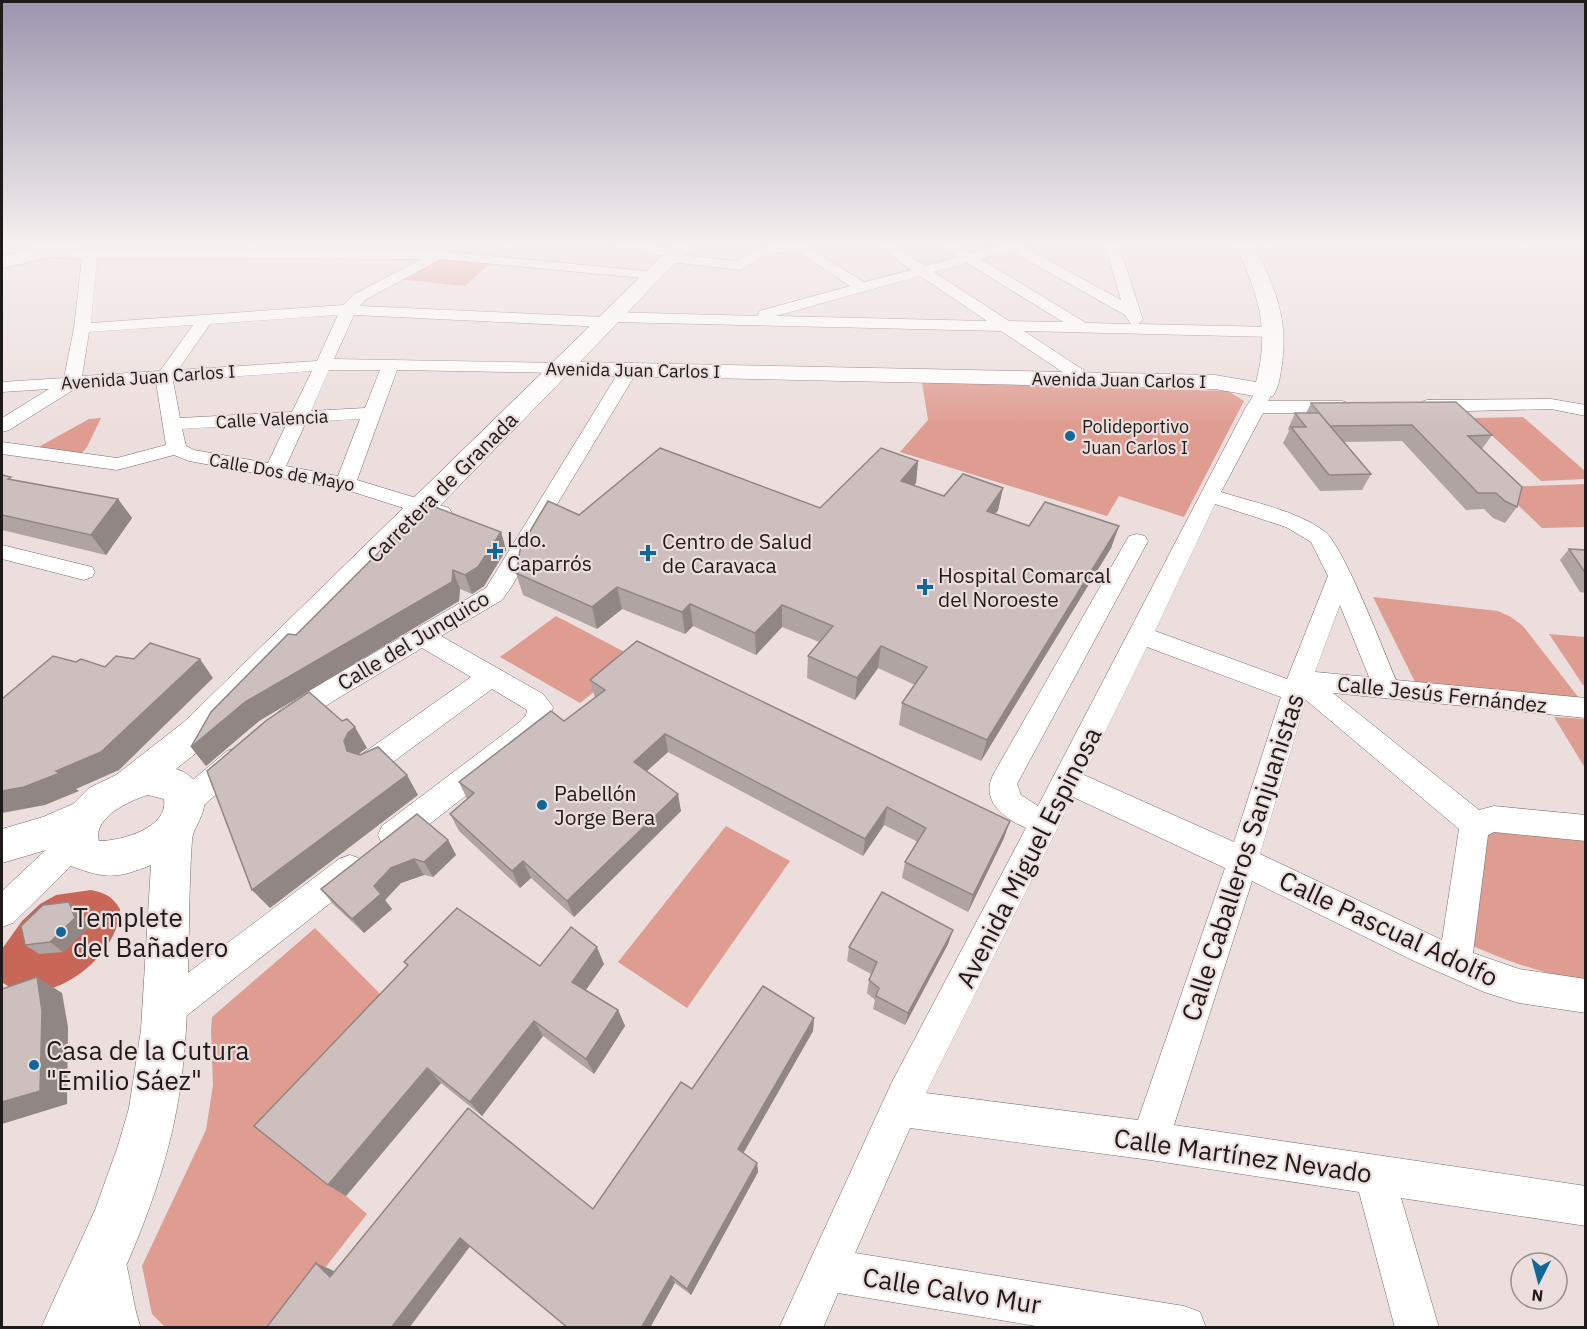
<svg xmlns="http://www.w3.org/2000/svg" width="1587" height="1329" viewBox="0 0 1587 1329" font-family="'IBM Plex Sans',sans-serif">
  <rect width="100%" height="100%" fill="#ecdedc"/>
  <g fill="#df9c91">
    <polygon points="438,258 492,262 465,286 398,279"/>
    <polygon points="922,382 1228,391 1244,401 1184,517 1119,496 1107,516 900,452 928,420"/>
    <polygon points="1523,417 1585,471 1585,479 1541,481 1473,418"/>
    <polygon points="101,418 87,447 78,457 35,449 89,419"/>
    <polygon points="1585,484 1585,527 1542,528 1499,487"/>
    <polygon points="1373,597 1498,611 1511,617 1523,626 1579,698 1416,684"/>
    <polygon points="556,616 636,658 580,703 500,657"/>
    <polygon points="1549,634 1585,637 1585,685 1583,685"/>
    <polygon points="1554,717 1585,719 1585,768"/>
    <polygon points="726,826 790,861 687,1008 618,962"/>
    <path d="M1496 829 1585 839V980C1544 975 1508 961 1470 945L1487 832Z"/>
    <polygon points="315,928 396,1010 346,1196 367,1214 279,1327 165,1327 152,1314 142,1266 206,1130 213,1085 211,1030 212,1017"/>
  </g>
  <path fill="#c86758" d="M91 890C105 893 112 896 120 909 119 948 74 989 34 992 23 993 13 989 3 983L2 949 22 921 40 904 56 895Z"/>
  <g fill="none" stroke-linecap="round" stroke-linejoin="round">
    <g stroke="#776b68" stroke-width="1">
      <g id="street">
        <path d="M604 242H632L679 251 680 255 737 261 763 247 788 243 804 245 864 282 911 270 872 242H888L925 266 957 257 935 242H952L971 253 1001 245 998 242H1035L1025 247 1121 300 1104 242H1118L1143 320 1138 324 1274 327 1282 332 1274 337 1024 331 1091 375 1094 379 1091 383H1079L1001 331 613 322 611 325 605 327 354 315 334 359 560 363 566 364 569 368 566 372 560 373 397 370 357 480 449 508 452 513 449 518 441 520 347 490 189 461 174 455 117 470 2 454V442L117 458 166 445 156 382 78 387 9 430 2 432V418L49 389 2 392V382L64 378 74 328 82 258 25 257 23 254 25 251 30 250 439 251 657 272 659 275 652 279 441 259 365 300 360 306 602 317 610 312 758 316 759 311 850 286 800 253 788 251 767 255 740 270 670 262 665 261 664 256 611 246ZM1011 251 1125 315 1131 324 1086 323 981 259ZM97 258 421 259 355 294 343 305 91 323ZM967 263 1063 322 1009 321 934 272ZM920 276 987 321 776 316ZM338 315 317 361 178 370 210 324ZM193 325 160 371 82 376 89 332ZM329 370H380L365 408 311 411ZM312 371 292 412 180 418 173 381ZM360 419 338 476 286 466 306 422ZM287 423 268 463 194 450 186 446 182 429Z"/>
        <polygon points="629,365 635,366 638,370 556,506 512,586 502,600 441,636 543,694 553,707 550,721 537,740 404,844 393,848 382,844 378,835 382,826 517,724 526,715 527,710 492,689 382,770 372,773 362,770 358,762 362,754 471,677 422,648 330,703 299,725 289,728 279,725 276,718 279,711 312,689 486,588 620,370 623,366"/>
        <path d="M1265 386 1271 387 1274 391 1268 401H1342L1348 403 1351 407 1348 411 1342 413H1263L1221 492C1255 503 1295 510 1324 531 1343 544 1384 652 1396 680L1586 698V718L1333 693 1479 810 1494 806 1586 815V841L1494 832 1488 835 1473 953 1519 969 1586 979V1013L1519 1003 1484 992 1414 961 1252 881 1174 1125 1586 1186V1226L1401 1198 1439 1328H1395L1359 1192 1150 1160 910 1128 855 1253 1184 1306 1200 1312 1206 1328H1048L838 1293 823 1328H779L892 1082 1026 828C1005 819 980 801 993 775L1126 541 1129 536 1137 534 1145 536 1148 541 1017 784 1021 795 1038 806 1246 407 1259 387ZM1215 504 1286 527 1311 542 1328 576 1287 679 1155 631ZM1340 605 1369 677 1315 672ZM1147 647 1281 697 1234 842 1084 775ZM1306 700 1459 829 1442 940 1260 854ZM1073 797 1225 868 1138 1120 926 1093Z"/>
        <polygon points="1551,399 1586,405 1586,416 1551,409 1427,412 1421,410 1418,406 1421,402 1427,400"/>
        <polygon points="2,545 92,567 95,572 92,577 84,580 2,559"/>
        <polygon points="237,748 247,751 251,759 247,767 195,813 185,816 175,813 170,804 175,795 227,751"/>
        <polygon points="77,827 88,831 92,840 88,849 13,923 2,927 2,891 66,831"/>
        <polygon points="350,855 361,859 366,869 361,879 176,1024 164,1030 152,1024 146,1012 152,1000 339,859"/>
        <path d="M107 1246 122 1252C132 1277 131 1301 141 1328H97C88 1303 82 1277 92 1252Z"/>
      </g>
    </g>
    <g stroke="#776b68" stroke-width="1">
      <g id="secondary">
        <path d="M34 242 55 244 87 242C81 250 15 266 2 268V257L33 248Z"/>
        <path d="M676 242H695L580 362 1215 375 1256 382C1271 326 1257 292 1234 242H1252C1274 285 1290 319 1281 370 1280 379 1278 388 1273 396L1265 398 1215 389 567 375 210 742 176 769C192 774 205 788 204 806 203 818 193 828 192 840 185 942 195 1045 169 1144 153 1208 126 1268 98 1328H41L95 1210 118 1146 129 1108 141 1030 151 865C117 879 105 879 71 866L60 846 2 863V829L43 817 73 804 89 788 116 775 184 722ZM148 795 164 799C169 828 121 841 99 841 92 818 130 800 148 795Z"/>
      </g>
    </g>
    <use href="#street" fill="#fff" fill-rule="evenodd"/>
    <use href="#secondary" fill="#fff" fill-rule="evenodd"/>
  </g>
  <g fill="#b0a4a3">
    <polygon points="1311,403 1492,435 1482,449 1517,507 1505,523 1493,518 1484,509 1466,510 1402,441 1344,442 1371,474 1362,490 1320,491 1283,443 1289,431 1288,429 1295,413 1306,413"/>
    <polygon points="918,461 916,483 914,485 944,496 1003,488 998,510 995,514 1029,526 1119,526 1111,548 981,761 899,725 902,703 915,685 878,668 855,700 807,678 808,656 819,642 782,627 756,655 693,626 685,634 622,609 597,629 523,595 516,573 526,538 579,515 820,508"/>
    <polygon points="2,475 14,480 118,499 132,518 106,555 2,530"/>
    <polygon points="501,532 506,550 484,586 472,594 460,589 459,601 259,721 206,766 191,747 296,635"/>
    <polygon points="1569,549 1586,550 1586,593 1580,592 1560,560"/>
    <polygon points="590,680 1004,838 968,912 902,878 905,862 918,842 884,825 863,856 668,752 647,771 681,811 574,917 531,878 520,888 459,831 450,814 467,799 459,782 564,721 595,698"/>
    <polygon points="448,840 456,855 433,877 424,875 401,883 385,900 392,909 364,933 333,904 321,889"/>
    <polygon points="69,902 82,911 88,928 63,952 39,954 25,945"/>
    <polygon points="953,930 948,944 905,1025 873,1009 875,1000 867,993 869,980 871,974 847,961 849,947"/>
    <polygon points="404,962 540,966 604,964 586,990 618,1010 625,1026 594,1074 543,1036 482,1116 441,1083 346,1196 407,966"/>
    <polygon points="814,1018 813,1031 743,1153 757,1163 758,1172 691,1295 675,1283 470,1246 409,1328 266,1328 332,1270 334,1272 593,1209 692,1089"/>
  </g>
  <g fill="#908684">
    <polygon points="918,461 916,483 899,502 901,481"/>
    <polygon points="1003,488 998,510 982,533 987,511"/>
    <polygon points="118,499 132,518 106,555 91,535"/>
    <polygon points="1119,526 1111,548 981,761 987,740"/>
    <polygon points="501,532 506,550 484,586 472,594 465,575"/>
    <polygon points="453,570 460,589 459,601 259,721 206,766 191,747 245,702"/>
    <polygon points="617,587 622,609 597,629 592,607"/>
    <polygon points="690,604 693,626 685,634 682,612"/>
    <polygon points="782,605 782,627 756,655 755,633"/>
    <polygon points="881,646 878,668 855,700 857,678"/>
    <polygon points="200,659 213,678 119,770 76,789 79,791 45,805 2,813 2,791 56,771"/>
    <polygon points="355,727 367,748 360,753 356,761 347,751 344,741 348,733"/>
    <polygon points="665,734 668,752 638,779 634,762"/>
    <polygon points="407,775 418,795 270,908 252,890"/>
    <polygon points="678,794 681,811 574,917 567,901"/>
    <polygon points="887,807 884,825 863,856 865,839"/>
    <polygon points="1010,821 1004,838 968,912 973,895"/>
    <polygon points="448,840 456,855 433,877 424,862"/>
    <polygon points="414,859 424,875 401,883 385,900 392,909 364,933 352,919 374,886 391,868"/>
    <polygon points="523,861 531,878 520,888 512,871"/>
    <polygon points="69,902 82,911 88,928 63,952 50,942"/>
    <polygon points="953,930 948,944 905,1025 908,1013"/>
    <polygon points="597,947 604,964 580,998 572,982"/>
    <polygon points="37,977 62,993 68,1027 67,1104 2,1124 2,1102"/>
    <polygon points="618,1010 625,1026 594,1074 586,1059"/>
    <polygon points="814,1018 813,1031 740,1159 738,1149"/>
    <polygon points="534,1021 543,1036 482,1116 470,1102"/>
    <polygon points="427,1068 441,1083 346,1196 328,1185"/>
    <polygon points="757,1163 758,1172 691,1295 687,1289"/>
    <polygon points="460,1238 471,1245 409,1328 391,1328"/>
    <polygon points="316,1263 332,1270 346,1283 330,1277"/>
    <polygon points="671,1276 675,1283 650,1328 641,1328"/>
  </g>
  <g fill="#cdbfbd" stroke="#908684" stroke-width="1.5">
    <polygon points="1456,402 1492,435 1468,436 1522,487 1517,507 1505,501 1496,493 1478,493 1412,425 1330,426 1311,403"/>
    <polygon points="1295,413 1319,413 1371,474 1329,475 1291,427 1306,427"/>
    <polygon points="660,448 820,508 881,448 918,461 901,481 944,496 963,474 1003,488 987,511 1029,526 1045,502 1119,526 987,740 902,703 927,667 881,646 857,678 808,656 833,626 782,605 755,633 690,604 682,612 617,587 592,607 516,573 522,539 526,538 548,501 579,515"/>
    <polygon points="2,475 11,477 8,479 118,499 91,535 2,515"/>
    <polygon points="427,504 501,532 478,567 465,575 453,570 452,582 245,702 191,747 211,712 288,634 296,635"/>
    <polygon points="1569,549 1586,550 1586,574"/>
    <polygon points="637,641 1010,821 973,895 905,862 926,828 887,807 865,839 665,734 634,762 678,794 567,901 523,861 512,871 450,814 474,793 459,782 551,711 564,721 605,690 590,680"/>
    <polygon points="150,643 200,659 101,752 56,771 60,773 24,787 2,791 2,699 53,656 76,662 81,659 105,667 116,656 134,659"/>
    <polygon points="309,692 342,721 347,719 355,727 348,733 344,741 347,751 360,755 378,747 407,775 252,890 207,771 267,720"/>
    <polygon points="417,814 448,840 424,862 414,859 391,868 374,886 381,894 352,919 321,889"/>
    <polygon points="882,892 953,930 908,1013 876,996 879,988 869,980 877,962 849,947"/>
    <polygon points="69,902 75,918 50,942 25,945 21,926 43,905"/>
    <polygon points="457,908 540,966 571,927 597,947 572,982 618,1010 586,1059 534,1021 470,1102 427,1068 328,1185 254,1126 408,965 404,962"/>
    <polygon points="37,977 42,1011 40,1091 2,1102 2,989"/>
    <polygon points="763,986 814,1018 738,1149 757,1163 687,1289 671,1276 641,1328 568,1328 460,1238 391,1328 266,1328 316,1263 330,1277 468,1108 593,1209 681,1082 692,1089"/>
  </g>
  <linearGradient id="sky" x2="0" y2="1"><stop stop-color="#9b95ae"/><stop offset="0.57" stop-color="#f6f0ef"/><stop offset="1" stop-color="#f6f0ef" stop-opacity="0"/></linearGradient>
  <rect width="1587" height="428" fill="url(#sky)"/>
  <g fill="#106899" stroke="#ecdedc" stroke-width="2">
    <circle cx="1070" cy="436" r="6"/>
    <path d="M492 542h6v6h6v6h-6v6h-6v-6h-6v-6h6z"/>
    <path d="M645 544h6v6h6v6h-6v6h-6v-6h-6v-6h6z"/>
    <path d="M922 578h6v6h6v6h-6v6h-6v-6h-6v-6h6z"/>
    <circle cx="542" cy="805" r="6"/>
    <circle cx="61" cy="932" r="6"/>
    <circle cx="34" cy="1065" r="6"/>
  </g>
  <g text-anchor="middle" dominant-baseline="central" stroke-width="4.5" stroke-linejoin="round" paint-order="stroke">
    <g font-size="18" fill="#1e1a19" stroke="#ecdedc">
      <text transform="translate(633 370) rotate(1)">Avenida Juan Carlos I</text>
      <text transform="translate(148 377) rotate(-4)">Avenida Juan Carlos I</text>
      <text transform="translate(1119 380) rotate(1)">Avenida Juan Carlos I</text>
      <text transform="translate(272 419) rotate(-3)">Calle Valencia</text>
      <text transform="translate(282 472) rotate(10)">Calle Dos de Mayo</text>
    </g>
    <g font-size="18" fill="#1e1a19" stroke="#ecdedc" text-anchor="start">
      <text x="1082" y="426">Polideportivo<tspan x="1082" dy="21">Juan Carlos I</tspan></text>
    </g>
    <g font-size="21" fill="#1e1a19" stroke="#ecdedc">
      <text transform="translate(442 487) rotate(-45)">Carretera de Granada</text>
      <text transform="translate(413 640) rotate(-31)">Calle del Junquico</text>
      <text transform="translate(1442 694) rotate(6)">Calle Jesús Fernández</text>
    </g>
    <g font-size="21" fill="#1e1a19" stroke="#ecdedc" text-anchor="start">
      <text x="507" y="539">Ldo.<tspan x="507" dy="24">Caparrós</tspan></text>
      <text x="662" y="541">Centro de Salud<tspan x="662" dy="24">de Caravaca</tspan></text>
      <text x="938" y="575">Hospital Comarcal<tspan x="938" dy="24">del Noroeste</tspan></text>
      <text x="554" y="793">Pabellón<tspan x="554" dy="24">Jorge Bera</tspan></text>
    </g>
    <g font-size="26" fill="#1e1a19" stroke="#ecdedc">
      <text transform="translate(1028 857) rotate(-63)">Avenida Miguel Espinosa</text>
      <text transform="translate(1242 857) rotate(-72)">Calle Caballeros Sanjuanistas</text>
      <text transform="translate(1389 928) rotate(25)">Calle Pascual Adolfo</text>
      <text transform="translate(1243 1155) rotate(8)">Calle Martínez Nevado</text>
      <text transform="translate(952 1290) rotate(9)">Calle Calvo Mur</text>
    </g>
    <g font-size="26" fill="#1e1a19" stroke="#ecdedc" text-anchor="start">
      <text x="73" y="917">Templete<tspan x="73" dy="30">del Bañadero</tspan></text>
      <text x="46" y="1050">Casa de la Cutura<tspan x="46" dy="30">"Emilio Sáez"</tspan></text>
    </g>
  </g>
  <rect width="1587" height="1329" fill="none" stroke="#1e1a19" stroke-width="6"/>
  <g transform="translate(1539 1281) rotate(186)"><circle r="28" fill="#ecdedc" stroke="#9a908e" stroke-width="1.5"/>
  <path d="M0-4.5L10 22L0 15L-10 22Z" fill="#106899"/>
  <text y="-9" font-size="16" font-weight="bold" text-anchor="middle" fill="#1e1a19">N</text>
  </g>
</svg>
